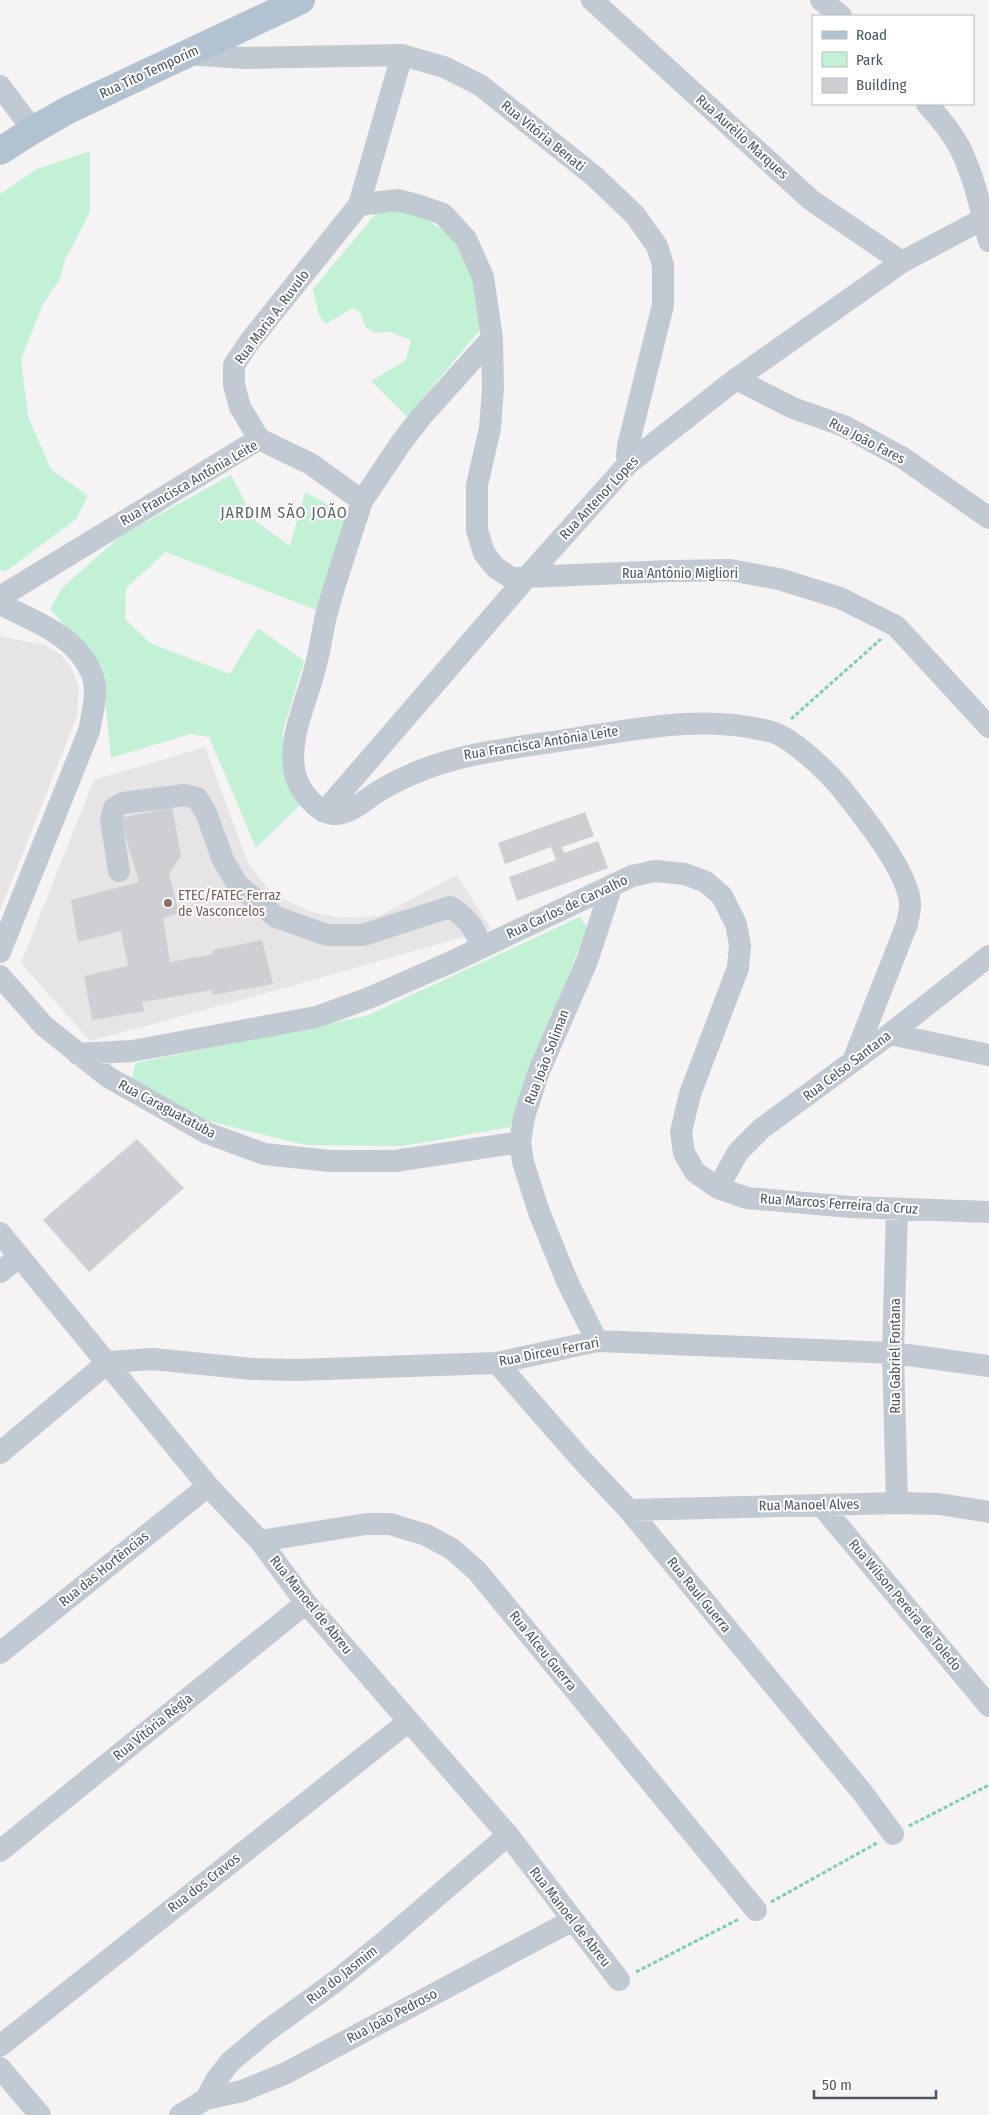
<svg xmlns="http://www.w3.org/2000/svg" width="989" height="2115" font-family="'Fira Sans Condensed',sans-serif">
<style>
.education{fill:#e6e4e5}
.green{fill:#c3f1d5}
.building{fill:#cdcfd5}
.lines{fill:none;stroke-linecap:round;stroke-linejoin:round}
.path{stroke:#7ad0a6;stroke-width:3;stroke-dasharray:4 2.5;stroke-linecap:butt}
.minor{stroke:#c1cad2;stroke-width:22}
.major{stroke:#b3c2d1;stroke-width:28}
.education-dot{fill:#8d6e63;stroke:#fff;stroke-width:2}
.labels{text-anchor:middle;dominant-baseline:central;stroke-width:4;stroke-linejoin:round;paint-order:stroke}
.street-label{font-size:14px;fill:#4a5661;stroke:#fff}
.education-label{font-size:14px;fill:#785e54;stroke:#fff;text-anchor:start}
.quarter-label{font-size:16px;letter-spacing:1px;fill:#5f6368;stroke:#fff}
</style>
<rect width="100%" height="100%" fill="#f5f3f3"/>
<!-- education -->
<path class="education" d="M0,636L44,645L61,655L72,669L79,688L77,716L0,910Z
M205,747L248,863L271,893L311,912L342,918L379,916L457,875L491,929L292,986L90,1041L21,963L94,780Z"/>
<!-- green -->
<path class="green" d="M90,151V212L65,260L59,281L43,304L21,359L28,417L51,469L88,496L76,519L5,572L0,569V194L37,169Z
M389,209L417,214L451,235L475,281L485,324L407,417L371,381L406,360L411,340L390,332L375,333L366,328L360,312L353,308L326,324L319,316L313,289L379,210Z
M231,475L254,520L290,546L305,492L348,516L316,610L166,552L126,588L125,619L150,643L230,674L258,628L304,661L282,734L300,805L256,848L209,737L190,734L111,758L102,666L50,609L62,588L122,535Z
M580,917L587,927L510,1127L403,1146L306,1145L204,1120L131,1081L136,1063L366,1016Z"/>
<!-- building -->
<path class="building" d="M172,807L181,856L169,874L179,913L163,918L170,962L213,954V950L262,940L273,984L213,995L212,990L142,1002L144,1011L92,1020L84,976L128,966L121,931L78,942L71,900L139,882L120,818Z
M585,812L594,836L562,847L564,853L598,841L608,868L517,901L509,877L556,860L551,847L505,864L498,843Z
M137,1139L184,1188L89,1272L43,1220Z"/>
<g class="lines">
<!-- path -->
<path class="path" d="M791,719L881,639
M909,1826L989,1785
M771,1902L877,1843
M636,1972L739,1919"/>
<!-- minor -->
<path class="minor" d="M592,0L811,200L902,262
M821,0L841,16
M185,54L245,58L402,55L444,67L480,85L594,176L635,215L657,246L663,265V305L628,446L627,456L629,463
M0,86L33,130
M927,104C939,117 951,131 960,148C974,176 981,210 989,241
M359,205L397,200L417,205L443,214L466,239L483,277L492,338L493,388L490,428L477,485V530L484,553L495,567L513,579L527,577L671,571L730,570L779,579L840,598L896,626L989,727
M736,379L793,408L844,426L903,458L989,518
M259,439L240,407L234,385V365L250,341L359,205L402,55
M362,501L401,443L421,417L492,338
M0,597L259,439L311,464L362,501C350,539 336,578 326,616C322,633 320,651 315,668C307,702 287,738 295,774C299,790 316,812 333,814C350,815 366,799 379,791C392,783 407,776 422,770C468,752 515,748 565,740C633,730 703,713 772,732C792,738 827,771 841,788C861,813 908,871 910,903C911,909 908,917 907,924L853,1061
M0,604C34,621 77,636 92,674C99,692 92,714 89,731L0,952
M324,812L527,577L629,463L736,379L902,262L983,219
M119,871L111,820L114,808L123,803L184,795L197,798L206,813L223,860L237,884L276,917L327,935H363L450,907C468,918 474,928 482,947
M0,976L44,1026L108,1077L207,1133L264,1154L330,1161H395L520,1142
M890,1034L989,1055
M78,1054L132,1051L316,1017L369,998L451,962L632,876L655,871L685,874L706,882L722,896L736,924L740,945L738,968L690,1094L681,1132L684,1153L695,1172L718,1188L747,1198L851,1207L989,1212
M718,1188L738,1152L761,1129L890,1034L989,956
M897,1209L893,1353L897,1503
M0,1233L208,1486L260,1541L306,1603L508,1835L619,1980
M0,1272L19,1257
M597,1341L567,1281L539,1212L523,1162L520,1142L524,1117L539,1071L587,961L612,885
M497,1363L581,1459L629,1510L862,1792L893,1834
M0,1453L108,1362L153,1359L252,1369L297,1370L497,1363L597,1341L893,1353L989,1366
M821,1505L989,1706
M629,1510L897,1503L939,1504L989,1512
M260,1541L366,1524H390L426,1535L452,1549L477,1571L756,1910
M0,1653L208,1486
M0,1851L306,1603
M0,2046L409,1721
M0,2068L40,2115
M206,2099L242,2091L286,2073L573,1920
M180,2115L206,2099L216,2080L230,2062L267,2031L336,1981L384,1942L508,1835"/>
<!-- major -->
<path class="major" d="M0,151L33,130L68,110L301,0"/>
</g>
<!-- markers -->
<circle class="education-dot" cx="168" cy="903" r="5"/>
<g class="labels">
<!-- street labels -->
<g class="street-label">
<text transform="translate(149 72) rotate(-25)">Rua Tito Temporim</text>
<text transform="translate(543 136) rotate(39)">Rua Vitória Benati</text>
<text transform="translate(742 137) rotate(42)">Rua Aurèlio Marques</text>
<text transform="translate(272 317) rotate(-53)">Rua Maria A. Ruvulo</text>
<text transform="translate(867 441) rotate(27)">Rua João Fares</text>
<text transform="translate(189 483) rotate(-30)">Rua Francisca Antônia Leite</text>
<text transform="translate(599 498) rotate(-47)">Rua Antenor Lopes</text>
<text x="680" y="573">Rua Antônio Migliori</text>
<text transform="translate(541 743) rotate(-9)">Rua Francisca Antônia Leite</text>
<text transform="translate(567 907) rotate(-25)">Rua Carlos de Carvalho</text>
<text transform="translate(547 1057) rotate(-69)">Rua João Soliman</text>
<text transform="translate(847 1066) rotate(-37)">Rua Celso Santana</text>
<text transform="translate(167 1109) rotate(28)">Rua Caraguatatuba</text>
<text transform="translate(839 1204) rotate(4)">Rua Marcos Ferreira da Cruz</text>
<text transform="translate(549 1352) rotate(-11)">Rua Dirceu Ferrari</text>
<text transform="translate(895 1356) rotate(-90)">Rua Gabriel Fontana</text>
<text transform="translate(809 1505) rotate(-1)">Rua Manoel Alves</text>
<text transform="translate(104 1569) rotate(-39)">Rua das Hortências</text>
<text transform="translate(699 1595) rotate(51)">Rua Raul Guerra</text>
<text transform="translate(311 1605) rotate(51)">Rua Manoel de Abreu</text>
<text transform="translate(905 1605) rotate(50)">Rua Wilson Pereira de Toledo</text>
<text transform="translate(543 1651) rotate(51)">Rua Alceu Guerra</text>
<text transform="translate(153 1727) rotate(-39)">Rua Vitória Régia</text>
<text transform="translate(204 1883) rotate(-38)">Rua dos Cravos</text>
<text transform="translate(570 1917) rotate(52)">Rua Manoel de Abreu</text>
<text transform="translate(342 1975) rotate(-38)">Rua do Jasmim</text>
<text transform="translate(392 2016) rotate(-28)">Rua João Pedroso</text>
</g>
<!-- education labels -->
<g class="education-label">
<text x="178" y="895">ETEC/FATEC Ferraz<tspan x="178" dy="16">de Vasconcelos</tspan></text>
</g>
<!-- quarter labels -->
<g class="quarter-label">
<text x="284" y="512">JARDIM SÃO JOÃO</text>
</g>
</g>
<!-- legend -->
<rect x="812" y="15" width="162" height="90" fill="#ffffff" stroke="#b7bbc0"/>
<rect x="822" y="31" width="25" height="8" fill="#b3c2d1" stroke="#b7bbc0"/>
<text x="856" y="40" font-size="15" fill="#4a5661">Road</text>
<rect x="822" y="52" width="25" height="15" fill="#c3f1d5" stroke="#b7bbc0"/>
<text x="856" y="65" font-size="15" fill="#4a5661">Park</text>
<rect x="822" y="78" width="25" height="15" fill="#cdcfd5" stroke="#b7bbc0"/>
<text x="856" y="90" font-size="15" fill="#4a5661">Building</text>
<!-- scale -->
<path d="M814 2090v8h122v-8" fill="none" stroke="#4a5661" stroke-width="2.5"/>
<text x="822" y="2090" font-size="15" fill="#4a5661" stroke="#ffffff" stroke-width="4" paint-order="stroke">50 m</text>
</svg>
